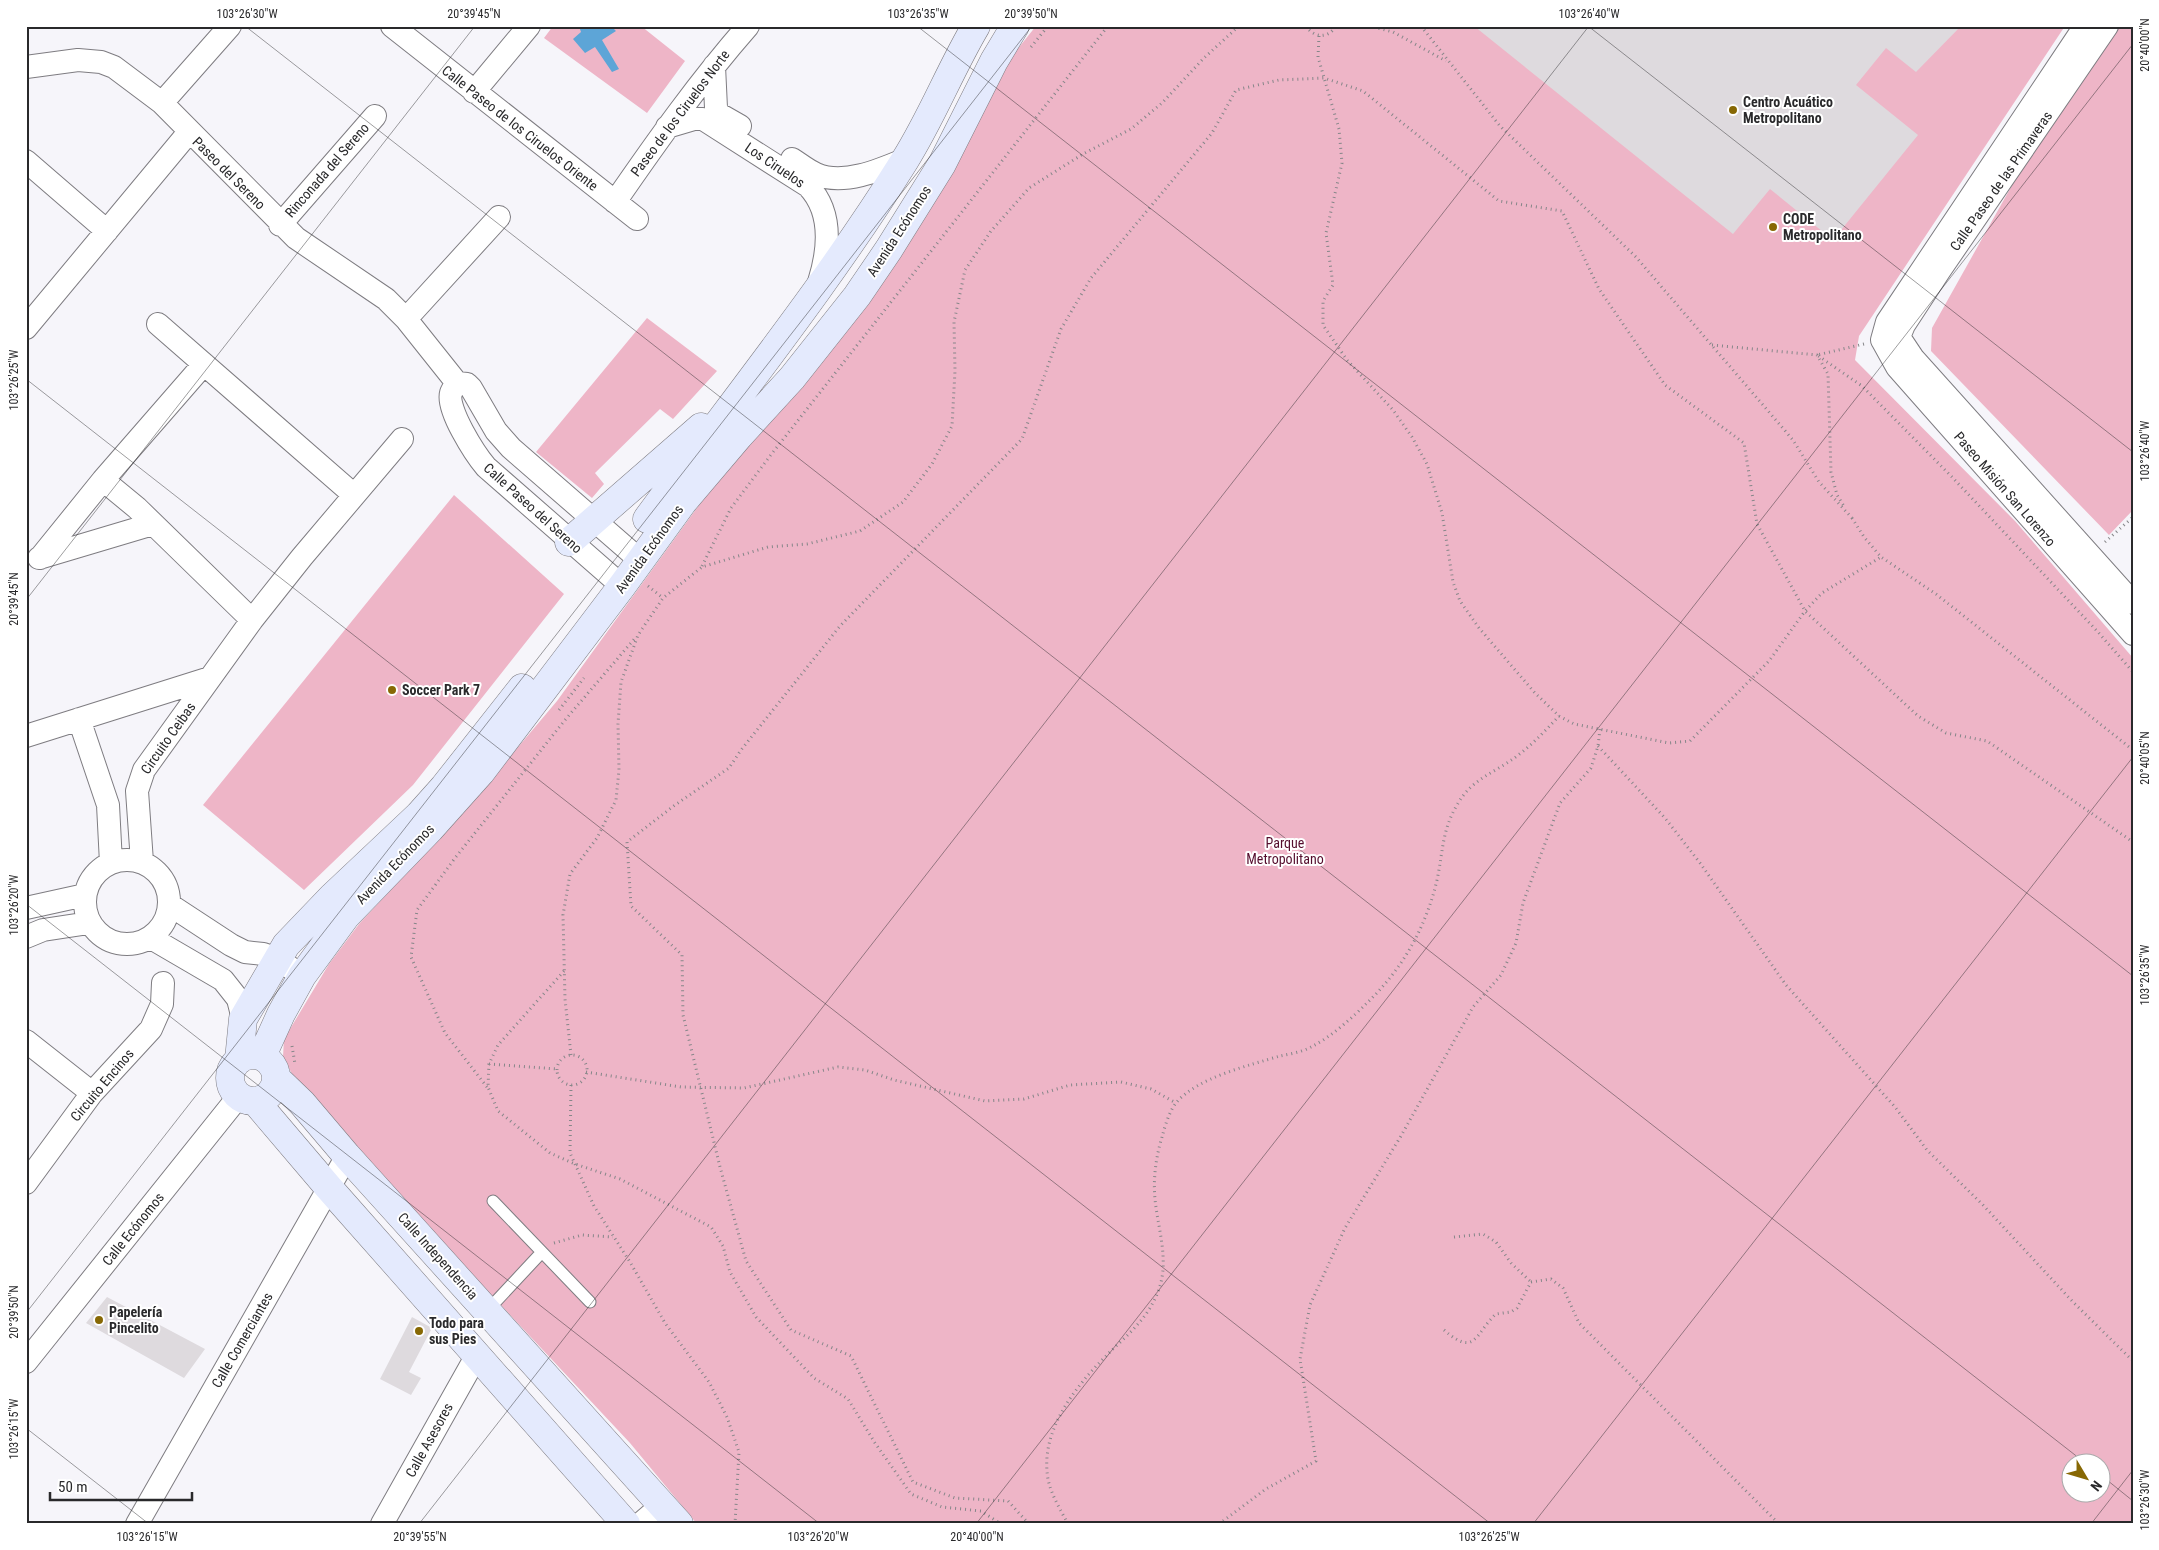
<svg xmlns="http://www.w3.org/2000/svg" width="2159" height="1550" font-family="'Roboto Condensed',sans-serif">
<style>
.green{fill:#eeb5c7;fill-rule:evenodd}
.water{fill:#5da5d7}
.building{fill:#dedade}
.lines{fill:none;stroke-linecap:round;stroke-linejoin:round}
.lane-casing{stroke:#7e7c81;stroke-width:13}
.street-casing{stroke:#7e7c81;stroke-width:24}
.secondary-casing{stroke:#7e7c81;stroke-width:29}
.path{stroke:#868689;stroke-width:3;stroke-dasharray:1 4;stroke-linecap:butt}
.lane{stroke:#fff;stroke-width:11}
.street{stroke:#fff;stroke-width:22}
.secondary{stroke:#e4eafd;stroke-width:28}
.ticks{fill:none;stroke:#29292b;stroke-width:1;stroke-opacity:0.45}
.poi-dot{fill:#876804;stroke:#fff;stroke-width:2}
.labels{text-anchor:middle;dominant-baseline:central;stroke-width:4;stroke-linejoin:round;paint-order:stroke}
.poi-label{font-size:14px;font-weight:bold;fill:#29292b;stroke:#fff;text-anchor:start}
.street-label{font-size:14px;fill:#29292b;stroke:#fff}
.park-label{font-size:14px;fill:#550d2d;stroke:#fff}
.neatline{fill:none;stroke:#29292b;stroke-width:2}
.ticks-label{font-size:12px;text-anchor:middle;fill:#29292b}
</style>
<rect width="100%" height="100%" fill="#f6f5fa"/>
<!-- green -->
<path class="green" d="M553,26H641L685,61L647,113L544,38Z
M1036,26H2065L1859,336L1855,360L2015,521L2133,658V1524H697L630,1443L468,1270L292,1074L283,1057L284,1039L329,964L359,924L464,811L557,701L723,472L1016,51ZM2072,1462H2102V1492H2072Z
M2116,26H2133V510L2109,535L1931,351L1932,328L2020,171Z
M647,318L717,371L673,419L660,409L595,473L604,484L592,498L536,452Z
M454,495L564,594L413,785L304,890L203,805Z"/>
<!-- water -->
<path class="water" d="M579,26H589L590,29L594,26H611L616,31L602,40L619,69L612,72L595,47L585,53L573,39L581,32Z"/>
<!-- building -->
<path class="building" d="M1474,26H1961L1916,72L1886,48L1856,85L1918,135L1833,240L1770,189L1733,234Z
M107,1297L205,1349L184,1378L86,1323Z
M412,1317L432,1328L409,1372L421,1378L411,1395L380,1379Z"/>
<g class="lines">
<defs>
<path id="lane" d="M493,1201L590,1302
M487,1311L542,1252"/>
<path id="street" d="M392,26L637,219
M714,66L716,108L719,114L740,126
M26,67L78,60L101,62L114,67L162,103L296,238L386,299L406,319L457,383
M474,92L529,26
M162,103L230,26
M667,127L694,119H703L808,186C833,212 829,250 819,282
M792,159C800,164 807,170 816,174C843,186 880,170 906,159
M26,161L107,231
M615,202C657,141 699,82 748,26
M280,225L375,116
M406,319L499,217
M158,324L354,495
M26,328L189,132
M1899,337L1904,325L1940,270L2107,26
M1899,337L1913,358L2133,603
M1882,340L1897,367L2133,634
M1882,340L1887,322L2085,26
M457,383C455,386 452,390 451,393C446,409 475,454 486,467L622,586
M457,383L467,384L471,388L496,431L511,448L641,561
M103,480L137,508L252,620
M39,558L153,524
M40,558L103,480L204,364
M79,719L108,805L111,863
M26,736L210,678
M85 902a42 42 0 1 1 84 0a42 42 0 1 1-84 0Z
M142,862L137,791L144,770L252,620L302,557L402,439
M170,905L231,945L245,952L263,954L278,959L302,976
M26,908L85,895
M26,937L43,930L89,923
M151,938L223,980L238,999L243,1019
M26,1041L92,1093
M26,1183L92,1093L151,1029L162,1004L163,983
M26,1362L239,1096
M137,1524L347,1156
M382,1524L477,1355
M640,1524L662,1505"/>
<path id="secondary" d="M647,519C734,400 827,285 905,160C932,117 950,70 976,26
M569,542L701,427
M230 1078a23 23 0 1 1 46 0a23 23 0 1 1-46 0Z
M262,1056L281,1014L302,976L346,916L430,829L481,772L622,586L683,502L739,436L792,378L857,296L889,249L942,164L994,61L1015,26
M239,1060L243,1019L286,945L332,897L419,815L444,787L522,688
M276,1078L302,1103L347,1156L679,1524
M255,1101L329,1188L626,1524"/>
</defs>
<!-- lane casing -->
<use href="#lane" class="lane-casing"/>
<!-- street casing -->
<use href="#street" class="street-casing"/>
<!-- secondary casing -->
<use href="#secondary" class="secondary-casing"/>
<!-- path -->
<path class="path" d="M1306,26C1314,38 1328,39 1336,26
M1369,26L1393,32L1446,61
M1421,26L1500,126L1636,257L1793,440L1819,482L1852,518
M1319,36L1318,57L1339,129L1342,163L1326,233L1333,285L1323,301V325L1347,360L1393,410L1412,437L1427,464L1442,513L1453,582L1460,601L1479,628L1535,693L1559,716L1574,724L1669,743L1690,741L1769,661L1805,611L1822,593L1881,557
M1031,47L1048,26
M1864,344L1817,355L1862,386L1952,477L2098,632L2133,672
M1712,345L1817,355L1828,374L1831,472L1837,495L1845,508
M1852,518L1864,537L1881,557L1936,594L2133,750
M2105,542L2133,517
M702,566L731,508L770,456L1108,26
M648,586L663,598
M559,710L584,678
M1598,746L1665,818L1700,863L1786,985L1895,1107L1927,1150L1983,1205L2073,1302L2133,1361
M564,971L498,1045L489,1064L488,1087L498,1111L550,1153L575,1164L620,1179L711,1227L723,1246L730,1272L756,1317L814,1378L848,1399L875,1443L911,1494L942,1507L981,1511L1001,1524
M292,1046L295,1064
M571,1055L565,999L563,915L570,874L597,838L616,800L619,770L618,724L621,682L638,635L663,598L702,567L768,547L807,544L860,531L903,502L932,464L952,426L955,371L954,322L965,270L991,231L1029,188L1083,154L1131,129L1162,103L1204,58L1239,26
M557 1070a15 15 0 1 1 30 0a15 15 0 1 1-30 0Z
M489,1064L557,1069
M586,1072L681,1087L744,1088L838,1067L865,1070L894,1080L985,1101L1024,1099L1070,1085L1121,1082L1151,1089L1176,1103
M571,1085L570,1153L594,1206L630,1262L665,1323L709,1382L727,1417L739,1452L735,1524
M487,1087L445,1033L411,957L417,910L455,858L565,720L636,637
M1454,1237L1483,1234L1496,1242L1511,1263L1531,1282
M554,1243L582,1235L613,1237
M1531,1282L1551,1279L1563,1288L1579,1323L1779,1524
M1444,1330C1476,1358 1475,1333 1496,1314L1511,1312L1517,1308L1531,1282
M1029,1524L1008,1501L955,1498L913,1482L851,1356L791,1330L746,1261L720,1167L683,1015L682,955L631,906L627,842L675,805L729,768L741,750L840,626L1022,439L1061,329L1091,278L1212,133L1236,90L1279,80L1324,78L1363,91L1499,201L1562,211L1599,289L1665,385L1744,443L1757,524L1805,611L1918,716L1946,733L1987,741L2133,842
M1068,1524C1059,1507 1048,1490 1047,1471C1043,1424 1081,1380 1113,1349C1131,1332 1148,1317 1158,1292C1170,1261 1158,1230 1155,1199C1153,1178 1156,1157 1162,1137C1165,1126 1169,1112 1176,1103C1196,1078 1250,1065 1280,1056C1290,1054 1302,1052 1311,1047C1331,1037 1352,1018 1368,1002C1403,968 1426,927 1437,880C1443,852 1442,830 1457,805C1472,778 1495,773 1517,756C1533,744 1546,730 1559,716
M1219,1524L1266,1489L1316,1461L1300,1359L1310,1305L1345,1228L1401,1136L1473,1007L1501,975L1516,943L1523,903L1560,803L1591,768L1598,746L1600,729"/>
<!-- lane -->
<use href="#lane" class="lane"/>
<!-- street -->
<use href="#street" class="street"/>
<!-- secondary -->
<use href="#secondary" class="secondary"/>
</g>
<!-- ticks -->
<path class="ticks" d="M245,26L2084,1462M917,26L2133,976M1588,26L2133,452M26,379L1491,1524M26,600L475,26M26,904L820,1524M26,1313L1032,26M26,1428L149,1524M2102,1476L2133,1501M419,1524L1589,26M976,1524L2133,44M1533,1524L2133,757M2091,1524L2133,1470"/>
<!-- markers -->
<g class="poi-dot">
<circle cx="1733" cy="110" r="5"/>
<circle cx="1773" cy="227" r="5"/>
<circle cx="392" cy="690" r="5"/>
<circle cx="99" cy="1320" r="5"/>
<circle cx="419" cy="1331" r="5"/>
</g>
<g class="labels">
<!-- poi labels -->
<g class="poi-label">
<text x="1743" y="102">Centro Acuático<tspan x="1743" dy="16">Metropolitano</tspan></text>
<text x="1783" y="219">CODE<tspan x="1783" dy="16">Metropolitano</tspan></text>
<text x="402" y="690">Soccer Park 7</text>
<text x="109" y="1312">Papelería<tspan x="109" dy="16">Pincelito</tspan></text>
<text x="429" y="1323">Todo para<tspan x="429" dy="16">sus Pies</tspan></text>
</g>
<!-- street labels -->
<g class="street-label">
<text transform="translate(680 113) rotate(-53)">Paseo de los Ciruelos Norte</text>
<text transform="translate(520 128) rotate(38)">Calle Paseo de los Ciruelos Oriente</text>
<text transform="translate(775 165) rotate(34)">Los Ciruelos</text>
<text transform="translate(327 170) rotate(-49)">Rinconada del Sereno</text>
<text transform="translate(229 173) rotate(45)">Paseo del Sereno</text>
<text transform="translate(2001 181) rotate(-55)">Calle Paseo de las Primaveras</text>
<text transform="translate(899 231) rotate(-57)">Avenida Ecónomos</text>
<text transform="translate(2005 489) rotate(49)">Paseo Misión San Lorenzo</text>
<text transform="translate(533 508) rotate(42)">Calle Paseo del Sereno</text>
<text transform="translate(649 549) rotate(-54)">Avenida Ecónomos</text>
<text transform="translate(168 738) rotate(-55)">Circuito Ceibas</text>
<text transform="translate(395 864) rotate(-46)">Avenida Ecónomos</text>
<text transform="translate(102 1085) rotate(-50)">Circuito Encinos</text>
<text transform="translate(133 1229) rotate(-51)">Calle Ecónomos</text>
<text transform="translate(438 1256) rotate(48)">Calle Independencia</text>
<text transform="translate(242 1340) rotate(-60)">Calle Comerciantes</text>
<text transform="translate(429 1440) rotate(-61)">Calle Asesores</text>
</g>
<!-- park labels -->
<g class="park-label">
<text x="1285" y="843">Parque<tspan x="1285" dy="16">Metropolitano</tspan></text>
</g>
</g>
<!-- border -->
<rect width="2159" height="1550" fill="none" stroke="#ffffff" stroke-width="55"/>
<!-- north arrow -->
<g transform="translate(2086 1478) rotate(128)"><circle r="24" fill="#ffffff" stroke="#a9a9aa"/>
<path d="M0-4L9 19L0 12L-9 19Z" fill="#876804"/>
<text y="-8" font-size="14" font-weight="bold" text-anchor="middle" fill="#29292b">N</text>
</g>
<!-- scale -->
<path d="M50 1492v8h142v-8" fill="none" stroke="#29292b" stroke-width="2.5"/>
<text x="58" y="1492" font-size="15" fill="#29292b" stroke="#ffffff" stroke-width="4" paint-order="stroke">50 m</text>
<rect x="28" y="28" width="2104" height="1494" class="neatline"/>
<g class="ticks-label">
<text x="247" y="18">103°26'30"W</text>
<text x="474" y="18">20°39'45"N</text>
<text x="918" y="18">103°26'35"W</text>
<text x="1031" y="18">20°39'50"N</text>
<text x="1589" y="18">103°26'40"W</text>
<text transform="translate(2145 45) rotate(-90)" y="4">20°40'00"N</text>
<text transform="translate(14 380) rotate(-90)" y="4">103°26'25"W</text>
<text transform="translate(2145 451) rotate(-90)" y="4">103°26'40"W</text>
<text transform="translate(14 599) rotate(-90)" y="4">20°39'45"N</text>
<text transform="translate(2145 758) rotate(-90)" y="4">20°40'05"N</text>
<text transform="translate(14 905) rotate(-90)" y="4">103°26'20"W</text>
<text transform="translate(2145 975) rotate(-90)" y="4">103°26'35"W</text>
<text transform="translate(14 1312) rotate(-90)" y="4">20°39'50"N</text>
<text transform="translate(14 1429) rotate(-90)" y="4">103°26'15"W</text>
<text transform="translate(2145 1500) rotate(-90)" y="4">103°26'30"W</text>
<text x="147" y="1541">103°26'15"W</text>
<text x="420" y="1541">20°39'55"N</text>
<text x="818" y="1541">103°26'20"W</text>
<text x="977" y="1541">20°40'00"N</text>
<text x="1489" y="1541">103°26'25"W</text>
</g>
</svg>
